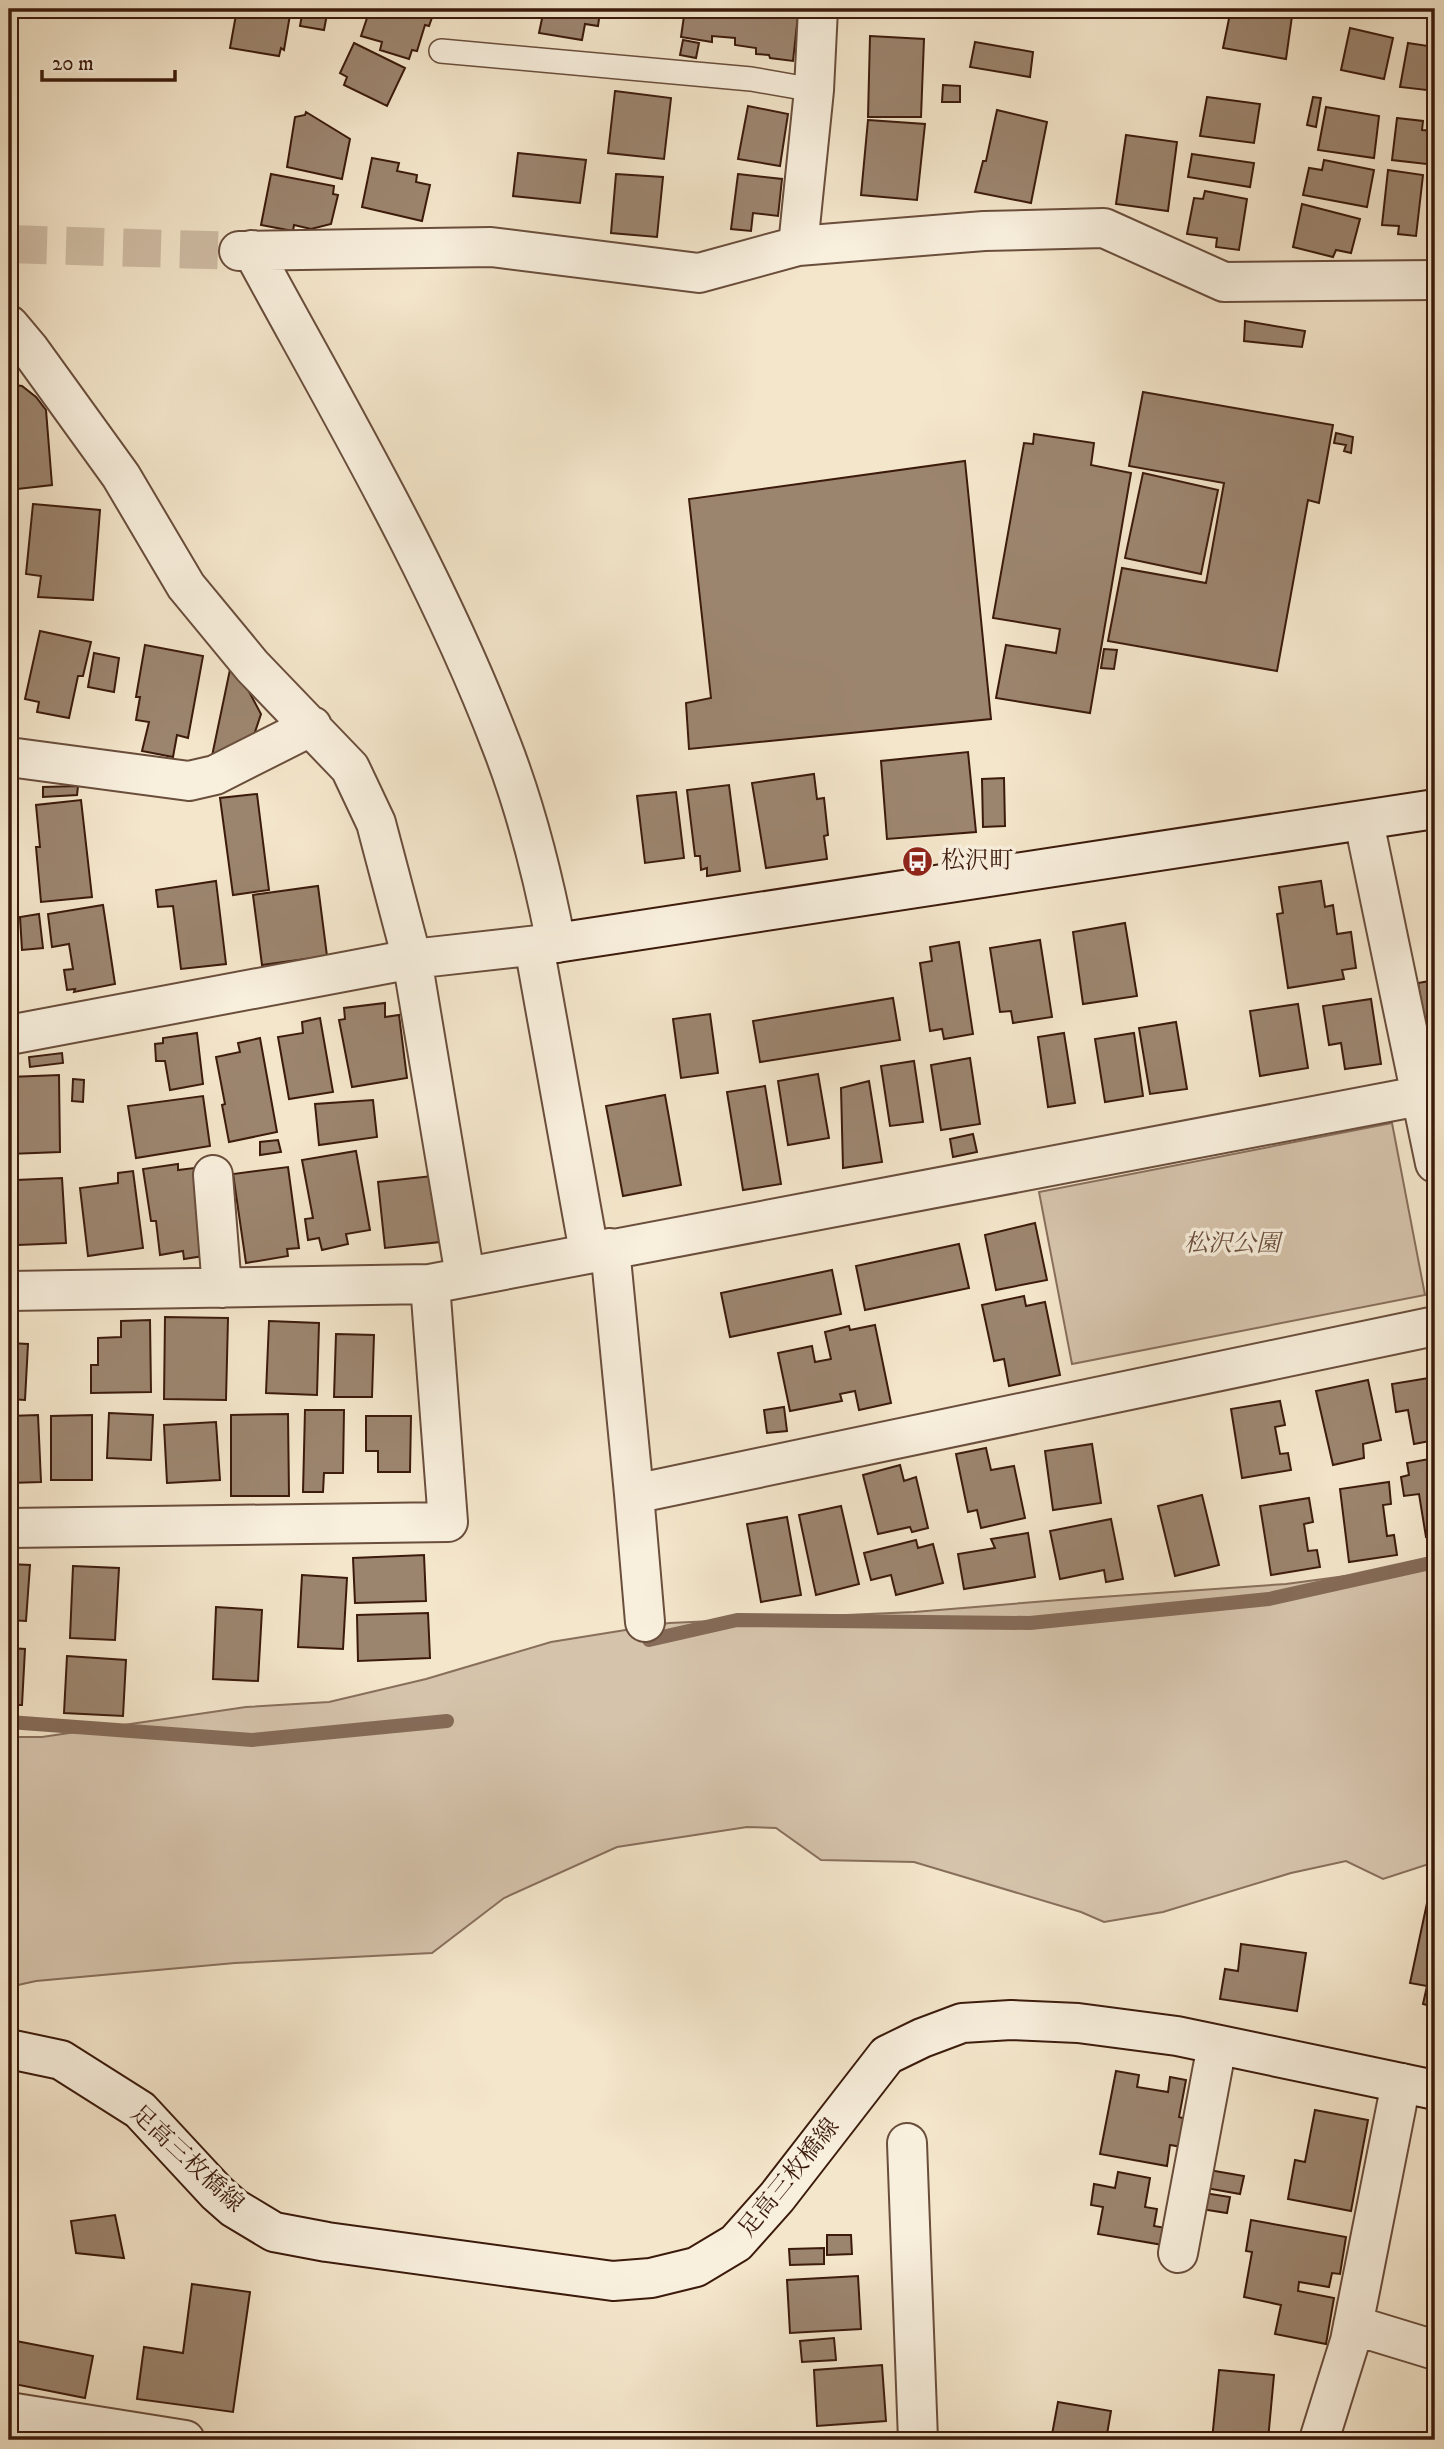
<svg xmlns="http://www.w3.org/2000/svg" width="1444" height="2449" font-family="'IM FELL DW Pica','Noto Serif JP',serif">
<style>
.green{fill:#d5c3ab;stroke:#886f5c;stroke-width:2}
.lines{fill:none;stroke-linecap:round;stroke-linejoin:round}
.stream{stroke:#856b58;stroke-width:14}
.building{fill:#9c856f;stroke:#3c1b0c;stroke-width:2}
.street-tunnel{stroke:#cfbda5;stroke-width:38;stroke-dasharray:38 19;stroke-linecap:butt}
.lane-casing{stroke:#6a4e3c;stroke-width:26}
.street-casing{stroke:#6a4e3c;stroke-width:42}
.secondary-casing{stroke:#3c1b0c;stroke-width:42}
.lane{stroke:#f8efdd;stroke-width:23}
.street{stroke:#f8efdd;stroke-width:38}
.secondary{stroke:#f8efdd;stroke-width:38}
.labels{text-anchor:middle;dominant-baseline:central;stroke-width:7;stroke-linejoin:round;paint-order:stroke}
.poi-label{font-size:24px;fill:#3c1b0c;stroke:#f8efdd;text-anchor:start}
.park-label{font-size:24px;font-style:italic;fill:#6a4d3c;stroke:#f8efdd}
.street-label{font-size:24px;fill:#3c1b0c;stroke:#f8efdd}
</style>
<rect width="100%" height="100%" fill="#f4e6cb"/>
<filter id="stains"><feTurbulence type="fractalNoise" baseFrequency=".00286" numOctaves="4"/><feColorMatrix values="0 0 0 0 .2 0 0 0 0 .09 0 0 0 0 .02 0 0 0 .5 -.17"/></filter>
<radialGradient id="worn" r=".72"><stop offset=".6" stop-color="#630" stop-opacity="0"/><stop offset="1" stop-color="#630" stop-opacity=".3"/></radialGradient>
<!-- green -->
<path class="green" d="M1392,1123L1425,1295L1072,1364L1039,1192Z
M1435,1561V1862L1383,1879L1346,1861L1291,1873L1163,1912L1104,1922L1081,1912L914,1862L821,1860L776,1828L747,1827L617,1847L504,1898L432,1953L235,1963L36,1981L9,1987V1737H42L246,1707L329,1702L426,1679L551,1642L669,1623L914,1612L1072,1599L1286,1584L1428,1565Z"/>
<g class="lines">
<!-- stream -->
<path class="stream" d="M649,1640L737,1620L1030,1623L1269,1599L1435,1562
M9,1722L252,1740L447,1721"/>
</g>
<!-- building -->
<path class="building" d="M237,9H291L284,50L281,48L279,56L230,48Z
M303,9H328L324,30L300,26Z
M370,9H435L429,26L425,25L417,51L412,50L409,59L380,50L382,42L361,36Z
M544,9H605V12H600L598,26L585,24L582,40L539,33Z
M685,9H751L798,15L793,61L770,58L769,55L756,54V48L735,45V38L712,36V42L681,37Z
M1231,9H1293L1286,59L1223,48Z
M1350,28L1393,38L1384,79L1341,70Z
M870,36L924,39L921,117H868Z
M683,40L699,43L696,58L680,55Z
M975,42L1033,52L1030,77L970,67Z
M354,43L405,68L387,106L344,85L347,77L340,73Z
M1408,43L1435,47V91L1400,87Z
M943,85L960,86V102H942Z
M615,91L671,98L664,159L608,153Z
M1207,97L1260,104L1254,143L1200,136Z
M1313,97L1321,98L1316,127L1307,125Z
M748,106L788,114L780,166L738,159Z
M1326,107L1379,116L1374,158L1318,150Z
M997,110L1047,122L1031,203L975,192L983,161H986Z
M306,112L350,139L342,179L287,167L295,117L305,115Z
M1397,118L1423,121L1422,130L1435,131V165L1392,160Z
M868,120L925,124L917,200L861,195Z
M1126,135L1177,142L1168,211L1116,204Z
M518,153L586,160L580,203L513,196Z
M1192,154L1254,163L1250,187L1188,177Z
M372,158L399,163L397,171L417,175L416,182L430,185L422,221L362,207Z
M1324,160L1374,170L1367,207L1303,195L1309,168L1322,170Z
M1388,170L1423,175L1416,236L1398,234L1399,226L1382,225Z
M271,174L334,186L333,194L338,195L331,224L311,229L294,225L293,231L261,225Z
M616,174L663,177L657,237L611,233Z
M738,174L782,179L778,216L753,213L751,231L731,229Z
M1435,187V236L1429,235Z
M1205,191L1247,199L1239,250L1216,247L1217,238L1187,234L1194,198L1203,199Z
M1302,204L1360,219L1351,253L1336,250L1333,257L1293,247Z
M1245,321L1305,331L1302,347L1244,341Z
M9,360L15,385L22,386L36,397L46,410L52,485L9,490Z
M1143,392L1333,425L1319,503L1308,500L1277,671L1108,641L1122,568L1206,583L1224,483L1129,466Z
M1336,433L1353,437L1351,453L1344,451L1346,445L1334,443Z
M1034,434L1094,443L1091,465L1131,473L1090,713L996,698L1006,645L1056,653L1060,629L993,618L1024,443L1033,444Z
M965,461L991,719L689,749L686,703L711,698L689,499Z
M1143,473L1218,490L1201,574L1125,558Z
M33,504L100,510L93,600L38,597L41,576L26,574Z
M40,631L91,642L83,676H78L69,718L37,712L39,702L25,699Z
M145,645L203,656L188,738L177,735L173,757L142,751L149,722L136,720L140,697H136Z
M1104,649L1117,650L1114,669L1101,668Z
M94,653L119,658L114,692L88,687Z
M232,660L261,714L249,750L212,756Z
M968,752L976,832L887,839L881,761Z
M814,774L817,799L824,798L828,835L824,836L827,859L766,868L752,783Z
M1004,778L1005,826L983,827L982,779Z
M729,785L740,871L707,876V868L701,870L700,856H695L687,790Z
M78,786L77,795L43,797V787Z
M676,792L684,858L645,863L637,796Z
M257,794L269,890L233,895L220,798Z
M81,800L92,897L41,902L36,847H40L36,805Z
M216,881L226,964L181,969L173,906L158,907L156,890Z
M1321,881L1325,907L1333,905L1337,934L1351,932L1356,968L1342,970L1344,979L1288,988L1277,914L1283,913L1279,887Z
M318,886L327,956L262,965L253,895Z
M103,905L115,984L74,992L75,989L67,990L64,970L73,969L69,944L52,947L48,914Z
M39,914L43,948L22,950L20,917Z
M1125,923L1137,996L1083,1004L1073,932Z
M9,930L17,1002H9Z
M1040,940L1052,1017L1013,1023L1011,1011L1000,1012L990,948Z
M959,942L973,1034L944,1039L942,1029L930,1031L920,963L932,961L930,947Z
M1435,980V1056L1430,1057L1418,983Z
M893,998L900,1040L760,1062L753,1021Z
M1371,999L1381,1064L1345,1069L1341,1043L1329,1045L1323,1006Z
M385,1003V1017L399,1015L407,1078L352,1087L339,1020L345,1019L344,1008Z
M1298,1004L1308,1068L1260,1076L1250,1011Z
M710,1014L718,1073L681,1078L673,1019Z
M320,1018L333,1092L289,1099L278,1037L303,1033L302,1022Z
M1176,1022L1187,1089L1150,1094L1139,1028Z
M197,1033L203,1084L170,1090L165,1061H156L155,1044L163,1043V1038Z
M1064,1033L1075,1103L1048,1107L1038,1037Z
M1134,1033L1143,1096L1105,1102L1095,1039Z
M260,1038L277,1132L229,1142L222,1105L225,1104L216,1057L240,1052L238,1043Z
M62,1053L63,1063L30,1067L29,1057Z
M970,1058L980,1124L941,1130L931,1065Z
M914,1061L923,1122L890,1126L881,1066Z
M818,1074L829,1138L788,1145L778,1081Z
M59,1075L60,1152L9,1154V1077Z
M73,1079L84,1080L83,1102L72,1101Z
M869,1081L882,1162L843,1168L841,1088Z
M765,1086L781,1184L743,1190L727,1092Z
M665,1095L681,1185L623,1196L606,1106Z
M203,1096L210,1146L136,1158L128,1106Z
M373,1100L377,1137L319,1145L315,1104Z
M973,1134L977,1152L953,1157L950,1139Z
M278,1140L281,1152L260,1155V1142Z
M356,1151L370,1230L346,1234L348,1244L322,1250L319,1238L308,1240L305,1219L313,1218L302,1160Z
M178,1164V1170L194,1168L206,1248L203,1256L184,1259L183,1251L160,1255L156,1221H151L143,1169Z
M288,1167L299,1248L287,1249L288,1256L246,1263L233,1174Z
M133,1171L143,1248L88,1256L80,1188L118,1183V1173Z
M432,1176L440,1242L385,1248L378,1182Z
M62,1178L66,1243L18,1245L16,1180Z
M1035,1223L1047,1280L996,1290L985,1235Z
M959,1244L969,1288L865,1310L856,1266Z
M832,1270L841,1314L730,1337L721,1293Z
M1024,1296L1026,1306L1045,1302L1060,1375L1009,1386L1004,1359L994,1361L982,1305Z
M165,1317L228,1318L226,1400L164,1399Z
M150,1320L151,1392L91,1393V1365H98V1338L121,1337V1321Z
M269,1321L319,1323L317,1395L266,1393Z
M875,1325L891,1403L859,1410L855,1391L840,1394L842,1401L790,1411L778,1353L812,1346L815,1362L831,1359L825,1332L849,1326L850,1330Z
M336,1334L374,1335L372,1397H334Z
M9,1343L28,1344L25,1400L9,1399Z
M1435,1377V1440L1414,1444L1408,1410L1396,1412L1392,1384Z
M1368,1380L1381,1440L1363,1444L1364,1458L1333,1465L1316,1391Z
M1280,1401L1285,1425L1275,1427L1280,1454L1288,1453L1291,1470L1242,1478L1231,1409Z
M784,1407L787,1431L767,1433L764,1410Z
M305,1410H344L343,1473H324L323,1492H303Z
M109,1413L153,1415L151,1460L107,1458Z
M288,1414L289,1496H231V1415Z
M38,1415L41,1482L9,1483V1416Z
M92,1415V1480H51V1416Z
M366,1416H411L410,1472H378V1451H366Z
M216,1422L220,1480L167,1483L164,1425Z
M1092,1444L1101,1503L1053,1510L1045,1451Z
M986,1448L991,1470L1014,1466L1025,1518L981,1528L977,1510L968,1512L956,1454Z
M1435,1458V1535L1426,1537L1419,1494L1404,1496L1401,1477L1409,1475L1407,1463Z
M900,1465L904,1481L916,1477L928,1528L912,1532L910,1527L878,1534L863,1475Z
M1389,1482L1391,1504L1383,1505L1387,1536L1394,1535L1397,1555L1349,1562L1340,1489Z
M1202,1495L1219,1565L1175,1576L1158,1506Z
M1309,1498L1313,1522L1304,1524L1308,1551L1317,1550L1320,1567L1271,1575L1260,1506Z
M841,1506L859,1584L816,1595L799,1515Z
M787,1517L801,1595L761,1602L747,1524Z
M1111,1519L1123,1579L1106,1582L1104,1570L1060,1579L1050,1531Z
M1028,1533L1035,1577L964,1589L958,1554L995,1548L991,1539Z
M916,1540L918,1548L933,1544L943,1583L896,1595L891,1575L871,1580L864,1553Z
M424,1555L426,1601L355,1603L353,1558Z
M9,1564L30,1565L26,1621L9,1620Z
M73,1566L119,1568L115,1640L70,1638Z
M302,1575L347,1578L343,1649L298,1647Z
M216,1607L262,1610L258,1681L213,1679Z
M428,1613L430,1658L358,1661L357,1615Z
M9,1648L25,1649L22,1705H9Z
M67,1656L126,1660L123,1716L64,1713Z
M1430,1889L1435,1890V2007L1423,2004L1427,1986L1410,1983Z
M1241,1944L1306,1953L1297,2011L1220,1999L1225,1969L1238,1971Z
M1116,2071L1139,2075L1137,2087L1168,2092L1170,2077L1186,2080L1179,2117L1186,2119L1182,2147L1170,2145L1167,2166L1100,2154Z
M1315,2110L1368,2120L1351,2211L1288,2199L1295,2160L1305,2162Z
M1209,2170L1244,2176L1240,2194L1206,2188Z
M1118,2172L1150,2178L1145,2207L1157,2209L1154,2226L1166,2228L1163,2245L1098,2234L1103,2207L1091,2205L1094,2184L1115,2188Z
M1204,2193L1230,2197L1227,2213L1201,2209Z
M115,2215L124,2258L76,2253L71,2221Z
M1251,2220L1346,2237L1340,2274L1332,2273L1329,2287L1299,2282L1298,2291L1334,2298L1326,2344L1275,2334L1281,2305L1244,2297L1252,2252L1246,2251Z
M827,2235H851L852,2254L827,2255Z
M824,2248V2264L790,2265L789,2249Z
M858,2276L861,2329L790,2333L787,2280Z
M192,2284L250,2292L233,2412L137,2399L144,2347L183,2353Z
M834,2338L836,2360L802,2362L800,2341Z
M11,2340L93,2356L85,2398L9,2383V2354Z
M882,2365L886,2421L817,2426L814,2370Z
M1219,2370L1274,2375L1268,2440H1212Z
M1058,2402L1111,2411L1106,2440H1051Z"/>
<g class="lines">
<!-- street-tunnel -->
<path class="street-tunnel" d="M9,244L239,251"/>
<defs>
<path id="lane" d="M441,51L751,79L814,90"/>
<path id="street" d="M798,246L814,90L818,9
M239,251L491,247L699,273L798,246L984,231L1104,228L1224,282L1435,280
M9,325L30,350L121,476L186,586L252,666L350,768L376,823L412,959L465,1276
M9,757L189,781L215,775L312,726
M1364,822L1435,1163
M534,946L589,1252
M9,1035L412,959L556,943C543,876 526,808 501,744C435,572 340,412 252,250
M213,1175L222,1288
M610,1248L634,1494L645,1622
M9,1291L430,1284L1435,1093
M634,1494L1435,1326
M9,1528L448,1522L430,1284
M907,2143L918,2440
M1178,2253L1217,2045
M1353,2325L1435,2350
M9,2412L185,2440
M1319,2440L1350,2341L1401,2083"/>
<path id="secondary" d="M556,943L1435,809
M9,2049L61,2060L140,2110L217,2193L234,2208L274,2232L327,2242L613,2281L651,2278L696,2267L736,2243L777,2197L887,2055L922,2038L962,2023L1011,2020L1078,2023L1177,2036L1435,2090"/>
</defs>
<!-- lane casing -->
<use href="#lane" class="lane-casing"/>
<!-- street casing -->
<use href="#street" class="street-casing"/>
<!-- secondary casing -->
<use href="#secondary" class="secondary-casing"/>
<!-- lane -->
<use href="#lane" class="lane"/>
<!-- street -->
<use href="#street" class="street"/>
<!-- secondary -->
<use href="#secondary" class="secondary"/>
</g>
<!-- icons -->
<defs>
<symbol id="bus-disc" viewBox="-11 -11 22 22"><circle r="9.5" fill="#8f2418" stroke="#f8efdd"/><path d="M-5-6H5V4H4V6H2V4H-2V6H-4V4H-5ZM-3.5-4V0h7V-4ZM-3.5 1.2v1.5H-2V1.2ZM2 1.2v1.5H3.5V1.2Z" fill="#fff"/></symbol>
</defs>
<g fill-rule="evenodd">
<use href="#bus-disc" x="900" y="844" width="35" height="35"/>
</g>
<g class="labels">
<!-- poi labels -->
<g class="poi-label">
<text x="941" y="861">松沢町</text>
</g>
<!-- park labels -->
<g class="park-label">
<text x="1232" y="1244">松沢公園</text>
</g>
<!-- street labels -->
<g class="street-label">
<text transform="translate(187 2159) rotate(43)">足高三枚橋線</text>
<text transform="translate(789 2178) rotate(-51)">足高三枚橋線</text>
</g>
</g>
<!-- margin -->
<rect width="1444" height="2449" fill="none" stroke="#f4e6cb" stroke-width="35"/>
<rect x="10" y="10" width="1423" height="2428" fill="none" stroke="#3c1b0c" stroke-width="3.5"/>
<rect x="18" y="18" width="1409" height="2414" fill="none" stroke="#3c1b0c" stroke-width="2"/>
<!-- scale -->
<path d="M42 70v10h133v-10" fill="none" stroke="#3c1b0c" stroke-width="3.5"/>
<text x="52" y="70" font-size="21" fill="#3c1b0c" stroke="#f8efdd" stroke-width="5" paint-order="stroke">20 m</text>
<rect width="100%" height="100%" filter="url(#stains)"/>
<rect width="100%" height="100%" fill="url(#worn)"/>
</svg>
